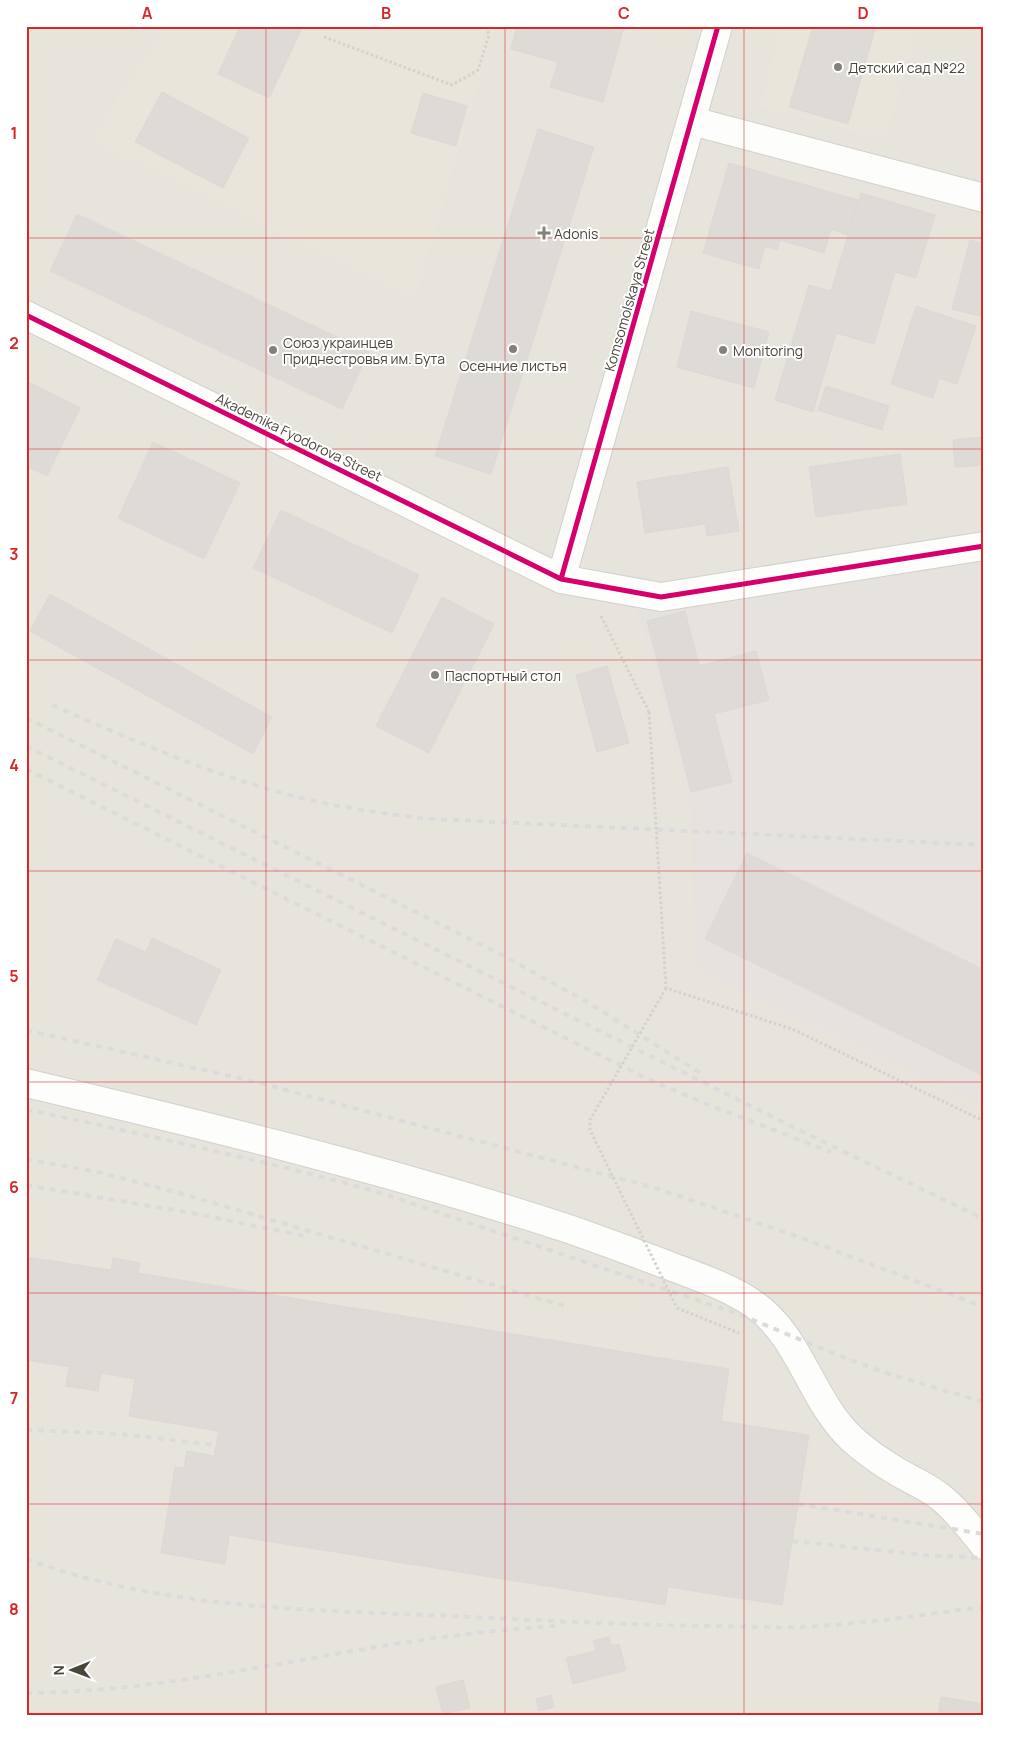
<svg xmlns="http://www.w3.org/2000/svg" width="1010" height="1742" font-family="Manrope,sans-serif">
<style>
.residential{fill:#e7e4dc}
.industrial{fill:#e6e2de}
.education{fill:#eae5da}
.building{fill:#dedbd6;stroke:#dcd9d4}
.lines{fill:none;stroke-linecap:round;stroke-linejoin:round}
.minor-casing{stroke:#d2d0cb;stroke-width:30}
.path{stroke:#d3d2cc;stroke-width:3;stroke-dasharray:2.5 2.5;stroke-linecap:butt}
.minor{stroke:#fdfdfc;stroke-width:28}
.rail{stroke:#dbdbda;stroke-width:4;stroke-dasharray:6 6;stroke-linecap:butt}
.path-bridge{stroke:#d3d2cc;stroke-width:3;stroke-dasharray:2.5 2.5;stroke-linecap:butt}
.cycleway-casing{stroke:#fff;stroke-width:8}
.cycleway{stroke:#d6006c;stroke-width:5}
.grid{fill:none;stroke:#d62828;stroke-width:1;stroke-opacity:0.55}
.poi-dot{fill:#868178;stroke:#fff;stroke-width:2}
.labels{text-anchor:middle;dominant-baseline:central;stroke-width:4;stroke-linejoin:round;paint-order:stroke}
.poi-label{font-size:14px;fill:#4b4439;stroke:#fff;text-anchor:start}
.street-label{font-size:14px;fill:#4b4439;stroke:#fff}
.neatline{fill:none;stroke:#d62828;stroke-width:2}
.grid-label{font-size:16px;text-anchor:middle;font-weight:bold;fill:#d62828}
</style>
<rect width="100%" height="100%" fill="#f4f2ee"/>
<!-- residential -->
<path class="residential" d="M26,26H984V1716H26Z"/>
<!-- industrial -->
<path class="industrial" d="M984,553V1106L695,967L691,805L635,599Z"/>
<!-- education -->
<path class="education" d="M163,26H495L415,300L90,141Z
M781,26H917L886,141L759,107Z"/>
<!-- building -->
<path class="building" d="M240,26H303L269,98L218,74Z
M517,26H624L603,102L550,87L558,62L511,49Z
M813,26H876L848,124L789,107Z
M162,92L249,138L223,188L135,142Z
M423,93L467,106L456,146L411,133Z
M538,129L594,147L491,474L435,456Z
M729,163L858,200L848,235L831,229L824,253L780,240L777,250L765,246L759,269L703,253Z
M861,193L935,215L916,278L895,272L874,344L836,333L813,412L775,400L809,285L831,291Z
M77,214L369,352L342,409L50,271Z
M970,240L984,244V326L981,325L984,317L952,309Z
M916,306L976,326L957,384L939,378L933,398L891,384Z
M691,311L769,332L754,388L677,367Z
M26,381L80,408L47,476L26,466Z
M826,386L889,406L882,430L818,410Z
M984,437V465L955,467L953,440Z
M153,442L240,483L204,559L118,518Z
M900,454L907,504L816,517L809,467Z
M728,467L739,531L707,536L705,524L645,533L637,482Z
M281,510L419,575L392,633L253,568Z
M50,594L272,717L253,754L30,631Z
M442,597L494,624L429,753L376,726Z
M685,611L699,666L756,651L769,700L714,714L732,782L691,792L647,621Z
M607,666L629,743L597,752L576,675Z
M747,853L984,970V1076L705,939Z
M152,938L221,970L196,1025L97,980L116,939L146,952Z
M26,1257L111,1270L113,1258L140,1263L138,1273L729,1369L721,1421L809,1435L782,1605L668,1587L665,1605L229,1535L225,1564L161,1553L175,1467L184,1468L187,1451L214,1456L219,1431L129,1416L135,1379L101,1373L98,1391L66,1386L69,1367L26,1360Z
M609,1637L611,1646L619,1644L626,1670L573,1684L566,1658L596,1651L593,1641Z
M463,1680L470,1708L443,1714L436,1687Z
M551,1695L554,1707L539,1711L536,1699Z
M941,1697L984,1704V1716H938Z"/>
<g class="lines">
<defs>
<path id="minor" d="M692,121L984,198
M26,315L561,579L661,597L984,546
M561,579L718,26
M26,1083C208,1126 388,1170 566,1228C601,1240 635,1253 670,1266C698,1277 730,1287 755,1305C801,1338 811,1401 852,1439C865,1451 881,1462 896,1471C911,1480 926,1486 939,1496C957,1510 970,1528 984,1545"/>
</defs>
<!-- minor casing -->
<use href="#minor" class="minor-casing"/>
<!-- path -->
<path class="path" d="M324,37L452,85L478,70L489,35L486,26
M601,616L649,712
M677,1308L739,1333"/>
<!-- minor -->
<use href="#minor" class="minor"/>
<!-- rail -->
<path class="rail" d="M52,705C139,743 227,782 319,802C356,810 394,815 432,819L984,845
M26,718L500,954L587,1002L704,1075
M26,746L797,1129L984,1219
M26,769L648,1079L714,1107L831,1152
M26,1030L252,1081L659,1189L796,1236L984,1307
M26,1110C85,1121 143,1135 202,1148C265,1163 328,1177 390,1196L741,1315L845,1358L889,1374L984,1402
M26,1159L98,1172L183,1194L568,1307
M26,1185L197,1214L304,1236
M26,1430L120,1434L216,1445
M798,1504L984,1534
M792,1541L923,1555L984,1558
M26,1559C161,1609 309,1610 451,1616C538,1620 625,1625 712,1626C741,1626 770,1628 799,1627C860,1625 921,1615 982,1607
M26,1693C158,1692 286,1660 415,1641C462,1634 508,1629 555,1626"/>
<!-- path-bridge -->
<path class="path-bridge" d="M649,712L666,988L792,1029L984,1121
M666,988L590,1120V1130L677,1308"/>
<defs>
<path id="cycleway" d="M26,315L561,579L661,597L984,546
M561,579L718,26"/>
</defs>
<!-- cycleway casing -->
<use href="#cycleway" class="cycleway-casing"/>
<!-- cycleway -->
<use href="#cycleway" class="cycleway"/>
</g>
<!-- grid -->
<path class="grid" d="M266,26V1716M505,26V1716M744,26V1716M26,238H984M26,449H984M26,660H984M26,871H984M26,1082H984M26,1293H984M26,1504H984"/>
<!-- markers -->
<g class="poi-dot">
<circle cx="838" cy="67" r="5"/>
<path d="M541.5 225.5h5v5h5v5h-5v5h-5v-5h-5v-5h5z"/>
<circle cx="513" cy="349" r="5"/>
<circle cx="273" cy="350" r="5"/>
<circle cx="723" cy="350" r="5"/>
<circle cx="435" cy="675" r="5"/>
</g>
<g class="labels">
<!-- poi labels -->
<g class="poi-label">
<text x="848" y="67">Детский сад №22</text>
<text x="554" y="233">Adonis</text>
<text x="283" y="342">Союз украинцев<tspan x="283" dy="16">Приднестровья им. Бута</tspan></text>
<text x="733" y="350">Monitoring</text>
<text x="513" y="365" text-anchor="middle">Осенние листья</text>
<text x="445" y="675">Паспортный стол</text>
</g>
<!-- street labels -->
<g class="street-label">
<text transform="translate(629 300) rotate(-74)">Komsomolskaya Street</text>
<text transform="translate(299 437) rotate(26)">Akademika Fyodorova Street</text>
</g>
</g>
<!-- border -->
<rect width="1010" height="1742" fill="none" stroke="#ffffff" stroke-width="55"/>
<!-- north arrow -->
<g transform="translate(72 1670) rotate(269)" stroke="#ffffff" stroke-width="4" paint-order="stroke">
<path d="M0-4L9 19L0 12L-9 19Z" fill="#4b4439"/>
<text y="-8" font-size="14" font-weight="bold" text-anchor="middle" fill="#4b4439">N</text>
</g>
<rect x="28" y="28" width="954" height="1686" class="neatline"/>
<g class="grid-label">
<text x="147" y="19">A</text>
<text x="386" y="19">B</text>
<text x="624" y="19">C</text>
<text x="863" y="19">D</text>
<text x="14" y="139">1</text>
<text x="14" y="349">2</text>
<text x="14" y="560">3</text>
<text x="14" y="771">4</text>
<text x="14" y="982">5</text>
<text x="14" y="1193">6</text>
<text x="14" y="1404">7</text>
<text x="14" y="1615">8</text>
</g>
</svg>
